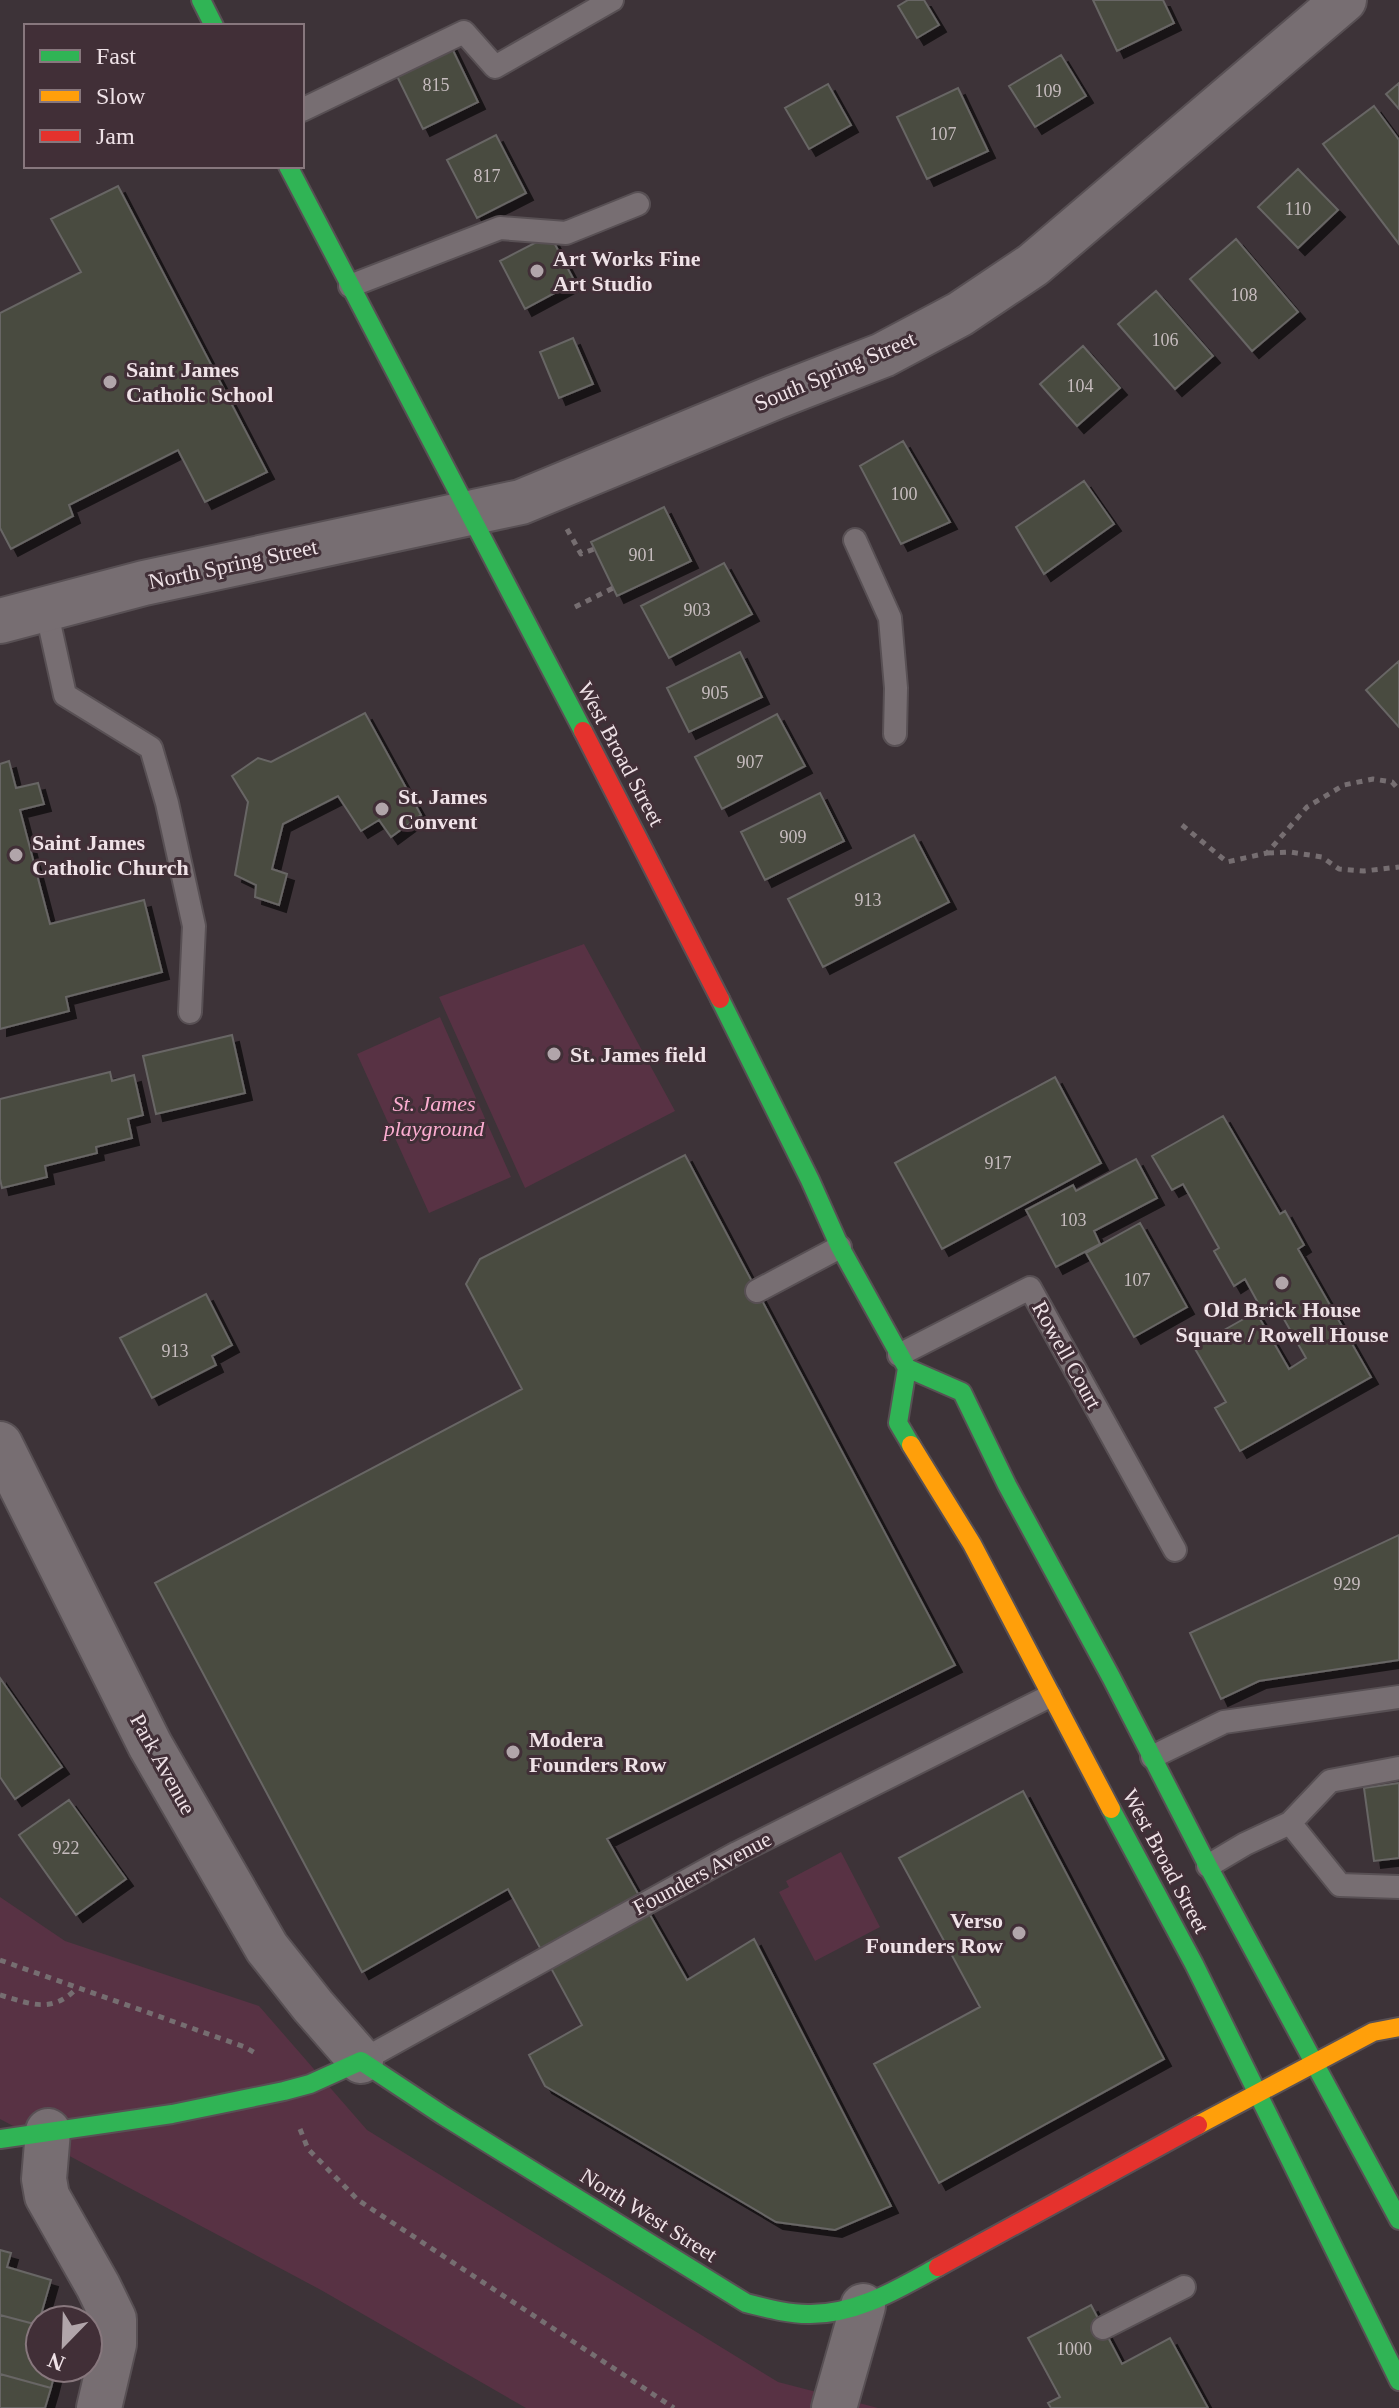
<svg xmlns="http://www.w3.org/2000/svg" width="1399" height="2408" font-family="'Times New Roman',serif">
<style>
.green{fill:#583244}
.building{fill:#4a4b41;stroke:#686665;stroke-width:2;filter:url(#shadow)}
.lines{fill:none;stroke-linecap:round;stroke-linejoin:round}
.lane-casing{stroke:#585054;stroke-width:26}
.street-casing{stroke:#585054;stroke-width:48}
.fast-casing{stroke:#585054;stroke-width:22}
.slow-casing{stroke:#585054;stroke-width:22}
.jam-casing{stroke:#585054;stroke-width:22}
.path{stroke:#766e71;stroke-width:5;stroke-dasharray:6 6;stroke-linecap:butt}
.lane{stroke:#776e72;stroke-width:22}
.street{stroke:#776e72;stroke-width:44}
.fast{stroke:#30b455;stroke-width:18}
.slow{stroke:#ff9f0a;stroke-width:18}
.jam{stroke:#e5322d;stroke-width:18}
.poi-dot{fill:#b1a5aa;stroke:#412f37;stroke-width:3}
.labels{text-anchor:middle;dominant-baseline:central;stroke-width:6;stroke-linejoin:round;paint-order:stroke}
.number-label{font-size:18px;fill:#c6bcbe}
.poi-label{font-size:22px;font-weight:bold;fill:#efe2e7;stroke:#412f37;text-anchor:start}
.street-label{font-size:22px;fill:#efe2e7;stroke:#412f37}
.park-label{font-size:22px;font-style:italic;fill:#fcadd1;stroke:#412f37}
</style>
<defs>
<filter id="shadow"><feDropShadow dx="7" dy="7" stdDeviation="0" flood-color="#0009"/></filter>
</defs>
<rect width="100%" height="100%" fill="#3d3338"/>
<!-- green -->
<path class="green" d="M584,944L675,1111L525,1188L439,997Z
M440,1017L511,1177L429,1213L357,1054Z
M841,1852L880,1927L815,1961L779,1892L789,1887L786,1881Z
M0,1897L65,1941L259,2006L367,2130L778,2382L878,2408H526L321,2290L0,2119Z"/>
<!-- building -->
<path class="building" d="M908,0H924L939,25L917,38L898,6Z
M1093,0H1163L1174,23L1117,51Z
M449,42L478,102L423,129L393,68Z
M1061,55L1086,96L1035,127L1009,86Z
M1399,83V109L1386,94Z
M828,84L851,125L809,149L785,108Z
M958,88L988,151L927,179L897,117Z
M1374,106L1399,140V244L1323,144Z
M496,135L526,193L477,218L447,160Z
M1298,169L1338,210L1298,248L1258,207Z
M118,186L267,472L205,502L178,450L69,505L73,516L11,549L0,528V313L81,272L51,219Z
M550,235L575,282L525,309L500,261Z
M1236,239L1298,312L1252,351L1190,279Z
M1156,291L1213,356L1175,389L1118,324Z
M573,338L593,384L559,398L540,352Z
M1083,346L1120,388L1077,426L1040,384Z
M903,441L950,522L901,544L860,466Z
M1084,481L1114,524L1044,574L1016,527Z
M664,507L691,561L617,596L591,542Z
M724,563L752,614L669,658L641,606Z
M740,652L762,697L689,732L667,688Z
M1399,661V727L1366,690Z
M365,713L421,815L391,837L379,820L361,831L338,796L283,824L272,869L287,874L279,905L255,897L256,885L235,875L248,802L232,776L258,758L271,762Z
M777,714L805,766L722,809L695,757Z
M9,761L16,788L38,783L44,804L20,810L50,924L144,900L162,972L66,997L69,1011L0,1029V764Z
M820,793L844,841L765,880L741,832Z
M914,835L949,902L823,967L788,899Z
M232,1035L245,1093L156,1114L143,1056Z
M110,1072L112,1081L134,1075L143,1115L128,1119L132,1138L96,1147L97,1153L45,1166L47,1177L2,1188L0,1179V1099Z
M1055,1077L1101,1163L942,1249L895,1163Z
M1223,1116L1280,1214L1285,1211L1304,1245L1298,1249L1371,1377L1240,1451L1215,1408L1226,1402L1194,1347L1256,1312L1289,1369L1306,1358L1276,1305L1263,1312L1245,1279L1234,1286L1214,1251L1219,1248L1183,1184L1172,1190L1152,1156Z
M685,1155L955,1665L607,1839L687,1980L754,1939L891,2206L835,2230L776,2222L545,2086L529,2055L582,2025L508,1889L362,1972L155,1583L522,1389L466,1284L480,1259Z
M1136,1159L1157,1198L1094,1231L1100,1244L1056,1267L1026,1210L1073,1185L1076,1191Z
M1140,1223L1187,1307L1134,1337L1086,1253Z
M206,1294L232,1345L212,1356L216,1365L152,1398L120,1338Z
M1399,1535V1660L1259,1681L1221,1699L1190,1633Z
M0,1678L62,1767L15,1799L0,1777Z
M1399,1783V1858L1374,1861L1364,1788Z
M1023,1791L1164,2059L939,2183L874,2064L980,2007L899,1858Z
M69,1800L126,1879L76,1915L19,1835Z
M0,2250L11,2253L7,2267L51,2280L38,2325L0,2315Z
M1091,2305L1122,2364L1170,2338L1208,2408H1051L1048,2403L1060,2397L1028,2338Z
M0,2315L38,2325L35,2337L40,2339V2368H56L51,2388L0,2374Z
M0,2374L51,2388L45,2408H0Z"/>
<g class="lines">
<defs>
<path id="lane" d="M302,110L464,32L495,67L612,0
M350,286L500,228L566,233L638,204
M855,540L890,618L896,688L895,734
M46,609L65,695L151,748L167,803L194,926L190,1012
M757,1291L840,1247
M899,1355L1030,1288L1175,1550
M1152,1757L1224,1722L1399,1697
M1290,1823L1330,1781L1399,1768
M1208,1866L1245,1844L1290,1823L1340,1885L1399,1887
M361,2061L737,1853L1050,1696
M1103,2328L1184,2287"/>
<path id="street" d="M0,621L144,583L521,502L775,397L883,355L960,314L1033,265L1344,0
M0,1444L150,1745L267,1948L313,2006L361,2061
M48,2131L44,2179L47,2196L98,2286L114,2319V2344L99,2408
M834,2408L863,2306"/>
<path id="fast" d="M201,0L214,26
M288,166L583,731
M720,999L810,1180L840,1247L907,1368L898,1423L911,1445
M907,1368L962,1392L1007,1485L1111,1677L1208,1866L1399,2220
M1111,1809L1194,1964L1399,2381
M0,2139L172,2114L284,2091L310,2084L361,2061L444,2116L746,2303C766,2308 787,2314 808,2314C856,2315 898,2289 938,2267"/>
<path id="slow" d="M911,1445L972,1544L1111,1809
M1198,2125L1373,2032L1399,2027"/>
<path id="jam" d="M583,731L720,999
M938,2267L1198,2125"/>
</defs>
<!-- lane casing -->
<use href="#lane" class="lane-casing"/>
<!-- street casing -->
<use href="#street" class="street-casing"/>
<!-- fast casing -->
<use href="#fast" class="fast-casing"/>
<!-- slow casing -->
<use href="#slow" class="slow-casing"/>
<!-- jam casing -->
<use href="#jam" class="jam-casing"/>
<!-- path -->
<path class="path" d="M567,529L581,554L594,549
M575,607L613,588
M1182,825L1227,862L1267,853L1307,807L1344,785L1373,779L1392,782L1399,790
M1268,853L1290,852L1322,857L1339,869L1364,871L1399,867
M0,1960L245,2047L255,2053
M0,1995C31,2004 52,2014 77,1988
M300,2129L308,2149L358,2200L674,2408"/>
<!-- lane -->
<use href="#lane" class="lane"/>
<!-- street -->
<use href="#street" class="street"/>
<!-- fast -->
<use href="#fast" class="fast"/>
<!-- slow -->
<use href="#slow" class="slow"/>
<!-- jam -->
<use href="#jam" class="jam"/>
</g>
<!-- markers -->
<g class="poi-dot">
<circle cx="537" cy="271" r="8"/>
<circle cx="110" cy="382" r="8"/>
<circle cx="382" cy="809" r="8"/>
<circle cx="16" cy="855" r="8"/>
<circle cx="554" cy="1054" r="8"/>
<circle cx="1282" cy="1283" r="8"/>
<circle cx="513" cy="1752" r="8"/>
<circle cx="1019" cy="1933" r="8"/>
</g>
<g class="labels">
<!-- number labels -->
<g class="number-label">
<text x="436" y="85">815</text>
<text x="1048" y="91">109</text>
<text x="943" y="134">107</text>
<text x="487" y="176">817</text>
<text x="1298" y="209">110</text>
<text x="1244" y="295">108</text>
<text x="1165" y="340">106</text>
<text x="1080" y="386">104</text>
<text x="904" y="494">100</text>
<text x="642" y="555">901</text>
<text x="697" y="610">903</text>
<text x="715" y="693">905</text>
<text x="750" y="762">907</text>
<text x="793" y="837">909</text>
<text x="868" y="900">913</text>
<text x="998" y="1163">917</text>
<text x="1073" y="1220">103</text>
<text x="1137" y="1280">107</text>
<text x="175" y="1351">913</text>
<text x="1347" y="1584">929</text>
<text x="66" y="1848">922</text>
<text x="1074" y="2349">1000</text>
</g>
<!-- poi labels -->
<g class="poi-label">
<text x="553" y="258">Art Works Fine<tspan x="553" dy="25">Art Studio</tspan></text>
<text x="126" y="369">Saint James<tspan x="126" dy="25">Catholic School</tspan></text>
<text x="398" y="796">St. James<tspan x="398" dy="25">Convent</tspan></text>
<text x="32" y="842">Saint James<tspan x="32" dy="25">Catholic Church</tspan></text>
<text x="570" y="1054">St. James field</text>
<text x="1282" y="1309" text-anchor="middle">Old Brick House<tspan x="1282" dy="25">Square / Rowell House</tspan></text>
<text x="529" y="1739">Modera<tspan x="529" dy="25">Founders Row</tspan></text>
<text x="1003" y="1920" text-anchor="end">Verso<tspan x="1003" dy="25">Founders Row</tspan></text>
</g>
<!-- street labels -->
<g class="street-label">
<text transform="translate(835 371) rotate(-23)">South Spring Street</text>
<text transform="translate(233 564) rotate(-12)">North Spring Street</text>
<text transform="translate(621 754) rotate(62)">West Broad Street</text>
<text transform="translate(1067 1355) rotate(61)">Rowell Court</text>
<text transform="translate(163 1764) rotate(61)">Park Avenue</text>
<text transform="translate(1166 1861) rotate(62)">West Broad Street</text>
<text transform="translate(702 1873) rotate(-28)">Founders Avenue</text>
<text transform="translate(649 2215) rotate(32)">North West Street</text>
</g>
<!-- park labels -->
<g class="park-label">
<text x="434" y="1103">St. James<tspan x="434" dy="25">playground</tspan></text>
</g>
</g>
<!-- legend -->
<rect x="24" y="24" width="280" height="144" fill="#412f37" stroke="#87777d" stroke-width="2"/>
<rect x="40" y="50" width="40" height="12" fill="#30b455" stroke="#87777d" stroke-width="2"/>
<text x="96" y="64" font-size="24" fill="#efe2e7">Fast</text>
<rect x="40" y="90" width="40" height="12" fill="#ff9f0a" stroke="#87777d" stroke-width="2"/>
<text x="96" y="104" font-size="24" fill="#efe2e7">Slow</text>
<rect x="40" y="130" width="40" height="12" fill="#e5322d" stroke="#87777d" stroke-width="2"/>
<text x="96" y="144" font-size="24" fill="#efe2e7">Jam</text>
<!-- north arrow -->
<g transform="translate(64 2344) rotate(203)"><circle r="38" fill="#412f37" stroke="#87777d" stroke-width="2"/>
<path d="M0-6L14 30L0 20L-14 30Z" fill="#b1a5aa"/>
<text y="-12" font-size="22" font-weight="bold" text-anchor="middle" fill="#efe2e7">N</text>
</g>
</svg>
